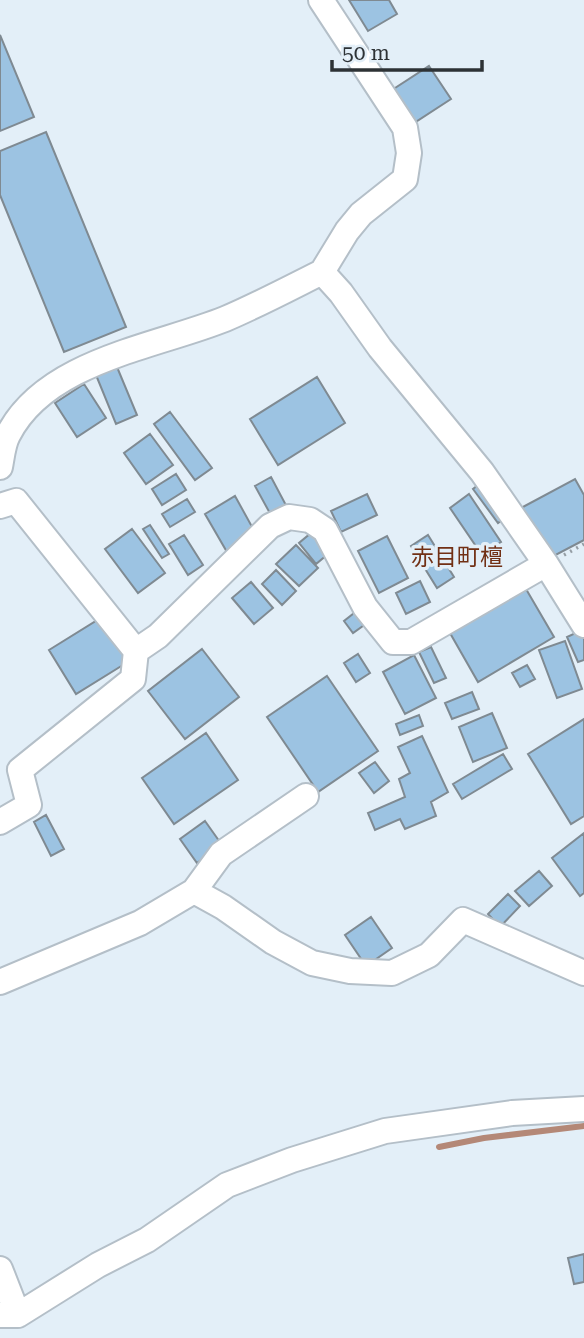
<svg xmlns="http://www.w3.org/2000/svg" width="584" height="1338" font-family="'Roboto Serif','Noto Sans JP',serif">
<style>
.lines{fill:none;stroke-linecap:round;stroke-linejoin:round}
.stream{stroke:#b48877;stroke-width:6}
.building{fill:#9cc3e2;stroke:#7f8a92;stroke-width:2}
.minor-casing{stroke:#b4bfc8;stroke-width:28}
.path{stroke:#959ea5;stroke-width:3.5;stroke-dasharray:2 5;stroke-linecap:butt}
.minor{stroke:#fff;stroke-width:24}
.labels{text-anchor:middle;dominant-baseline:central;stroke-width:7;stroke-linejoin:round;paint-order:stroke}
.quarter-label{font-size:23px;fill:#713015;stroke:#e3eff8}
</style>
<rect width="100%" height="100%" fill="#e3eff8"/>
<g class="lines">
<!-- stream -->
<path class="stream" d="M439,1147L484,1138L584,1126"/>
</g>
<!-- building -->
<path class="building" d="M349,0H389L397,14L368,31Z
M0,35L34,117L0,131Z
M429,66L451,99L414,123L392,90Z
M46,132L126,327L64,352L0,195V151Z
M117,367L137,415L116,424L96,375Z
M317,377L345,423L278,465L250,419Z
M84,384L106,418L77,437L55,403Z
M170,412L212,468L195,480L154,424Z
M150,434L173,465L146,484L124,453Z
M176,474L186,490L162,505L152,489Z
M271,477L288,509L272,517L255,486Z
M575,479L584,495V540L548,559L521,508Z
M482,482L506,517L498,523L473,489Z
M367,494L377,515L341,532L331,511Z
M469,494L501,542L482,555L450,508Z
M235,496L256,534L227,552L205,514Z
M187,499L195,512L170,527L162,514Z
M150,525L169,554L162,558L143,529Z
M317,528L334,549L316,564L299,543Z
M132,529L165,573L138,593L105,549Z
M184,535L203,565L188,575L169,544Z
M428,535L454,577L437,588L411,546Z
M387,536L408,578L379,593L358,551Z
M296,545L318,568L299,586L276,564Z
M276,570L296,591L282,605L262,584Z
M420,581L430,602L406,614L396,593Z
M251,582L273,608L254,624L232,598Z
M526,589L554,637L478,682L450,633Z
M358,610L367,623L353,633L344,621Z
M104,616L131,660L76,694L49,650Z
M582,630L584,635V660L578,662L567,637Z
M565,641L582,689L557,698L539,650Z
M431,647L446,678L434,683L419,652Z
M202,649L239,697L185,739L148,691Z
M358,654L370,673L356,682L344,663Z
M414,655L436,698L405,714L383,672Z
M527,665L535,679L520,687L512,673Z
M327,676L378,751L318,792L267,717Z
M472,692L479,709L452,719L445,703Z
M492,713L507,748L473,762L459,727Z
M419,715L423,726L400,735L396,724Z
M584,719V816L571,824L528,754Z
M206,733L238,780L174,824L142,778Z
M422,736L448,792L431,802L436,816L405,829L400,819L375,830L368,813L405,797L399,779L410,773L398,747Z
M503,754L512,769L462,799L453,784Z
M375,762L389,781L374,793L359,773Z
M46,815L64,849L51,856L34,822Z
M205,821L222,845L197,863L180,839Z
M584,833V893L580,896L552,858Z
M539,871L552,886L529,906L515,891Z
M508,894L520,906L500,927L488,914Z
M371,917L392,948L366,966L345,935Z
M584,1254V1282L574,1284L568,1258Z"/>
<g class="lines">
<defs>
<path id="minor" d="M321,0L405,128L409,153L405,179L361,214L347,231L322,272L341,293L380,348L482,472L546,564L584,625
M0,467C2,457 3,444 8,435C45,361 155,347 225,319C258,305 290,288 322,272
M0,506L16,501L136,651L133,679L20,770L29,805L0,822
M136,651L158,636L270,526L289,517L310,520L325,530L365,607L393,642H411L546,564
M194,891L221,854L306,796
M0,982L140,923L194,891L223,907L273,942L312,963L350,971L392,973L429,955L463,920L584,973
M0,1269L18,1315
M0,1315H18L98,1265L147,1240L227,1185L292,1160L385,1131L512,1113L584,1109"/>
</defs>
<!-- minor casing -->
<use href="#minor" class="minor-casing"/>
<!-- path -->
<path class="path" d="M564,555L584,544"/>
<!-- minor -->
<use href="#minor" class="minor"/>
</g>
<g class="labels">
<!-- quarter labels -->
<g class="quarter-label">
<text x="457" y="557">赤目町檀</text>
</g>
</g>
<!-- scale -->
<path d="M332 60v10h150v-10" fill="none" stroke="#2d3235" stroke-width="3.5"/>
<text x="342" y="60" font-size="21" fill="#2d3235" stroke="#e3eff8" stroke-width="5" paint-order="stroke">50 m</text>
</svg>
